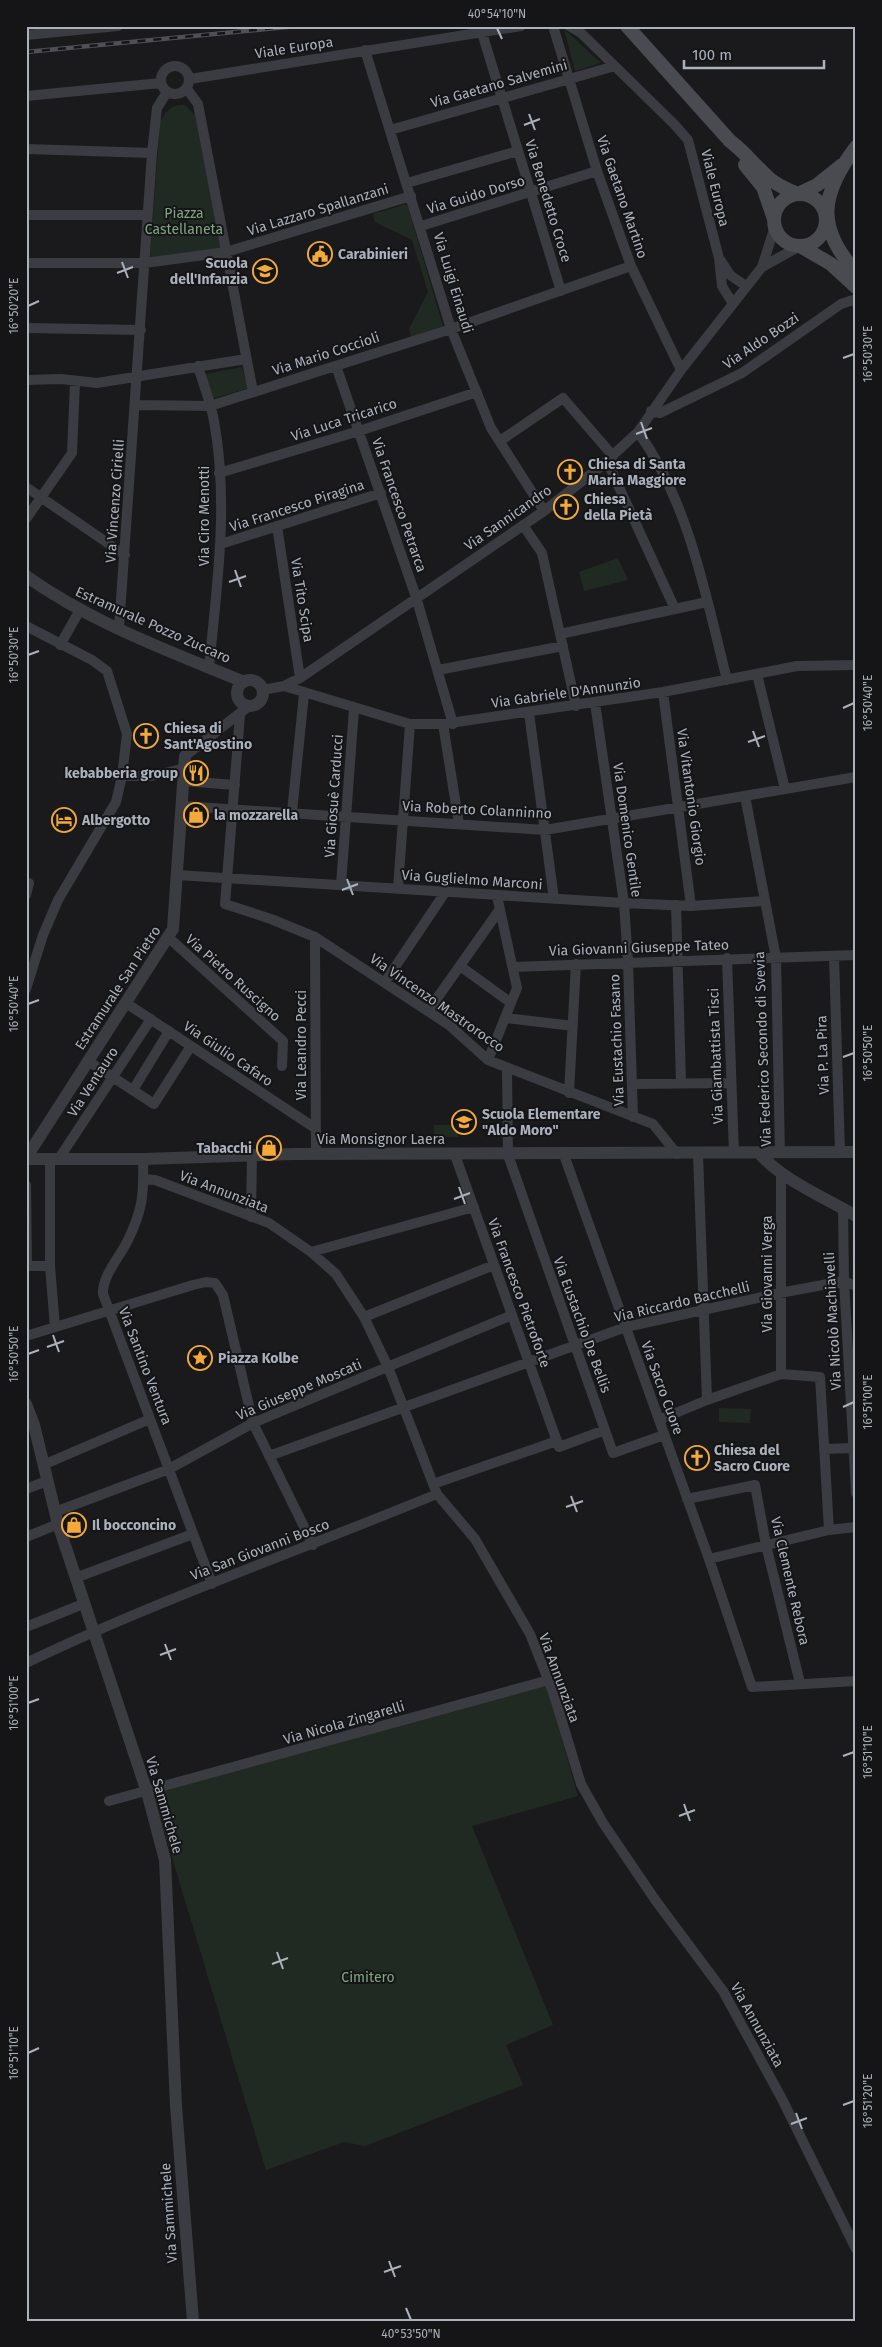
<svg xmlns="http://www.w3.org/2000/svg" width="882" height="2347" font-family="'Fira Sans',sans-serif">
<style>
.green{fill:#212a22}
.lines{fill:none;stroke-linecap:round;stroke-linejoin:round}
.stream{stroke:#2f3a41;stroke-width:2.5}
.minor{stroke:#3b3c41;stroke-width:10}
.tertiary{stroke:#3b3c41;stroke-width:12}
.secondary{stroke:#494b51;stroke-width:14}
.rail-casing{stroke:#4e5056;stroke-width:4.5}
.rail{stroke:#151517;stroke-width:2.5;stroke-dasharray:8;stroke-linecap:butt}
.ticks{fill:none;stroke:#acb2bc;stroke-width:2}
.labels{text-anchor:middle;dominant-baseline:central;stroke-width:4;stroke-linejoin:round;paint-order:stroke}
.street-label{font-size:14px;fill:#acb2bc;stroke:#151517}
.park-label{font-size:14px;fill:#83a684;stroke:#151517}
.poi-label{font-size:14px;font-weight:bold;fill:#acb2bc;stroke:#151517;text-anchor:start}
.neatline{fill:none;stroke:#acb2bc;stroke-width:2}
.ticks-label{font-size:12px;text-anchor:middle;fill:#acb2bc}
</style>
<rect width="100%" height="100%" fill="#1a1a1c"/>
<!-- green -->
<path class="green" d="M564,29L601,63L575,71Z
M185,105L195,115L221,248L150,258L160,122C166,111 171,104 185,105Z
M407,204L443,326L411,337L409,329L428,292L412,240L375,222L373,214Z
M242,367L248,388L212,399L205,374Z
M618,558L628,580L584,591L579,572Z
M434,1125H458V1137H434Z
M719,1408L751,1409L750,1423L719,1422Z
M546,1684L578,1796L472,1826L553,2025L506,2045L523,2085L365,2146L344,2142L266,2170L153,1794Z"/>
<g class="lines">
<!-- stream -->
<path class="stream" d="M457,2321H462"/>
<!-- minor -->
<path class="minor" d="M553,26L597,171L631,266L681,370
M569,26L581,33L675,125L688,140L719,258L722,286L733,304
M482,33L561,291
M26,35L118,26
M365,50L451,329L491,428L544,511
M161 80a14 14 0 1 1 28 0a14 14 0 1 1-28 0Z
M190,79L521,26
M187,89L198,104L253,392
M26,96L161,83
M390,130L615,66
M26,149L152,153
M407,183L518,151
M26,215H147
M421,226L597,171
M721,261L730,275L746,286
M26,263H145L226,252L411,196
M762,267L800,246
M26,328L141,330
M198,366C203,384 211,403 214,421C229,502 217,586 209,667
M336,366L416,597L453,724
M26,380L61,379L97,383L246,359
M136,405L210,406L451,329L631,266
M651,411L660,413L742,373L841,304L853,300L856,303
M638,432C689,502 706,597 727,680
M500,441L563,398L613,456
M607,461L675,609
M219,473L359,431L477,392
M26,487L125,555
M26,519L72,453L75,382
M523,525L542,553L576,706
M277,526L300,678
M221,544L381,493
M26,626L92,660L107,671L127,734L122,776L116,802L58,900L43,935L26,989
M119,628L152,153L157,108L167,92
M560,634L707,602
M60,645L80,610
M438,670L563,646
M757,674L785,789
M284,686L410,724H443L663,692L797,666L856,665
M262,690L284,686L300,678L544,511L600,467L638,432L681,370L762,267L775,226
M663,692L691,906
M595,703L624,903L628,962L633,1117
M529,713L554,899
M240,715L225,904L271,919L315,937L449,1025L488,1060L653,1124L677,1154
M443,724L459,824
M185,756L249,706
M107,773L122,776H152
M157,775L185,768
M184,781L235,785
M745,796L776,958L780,1153
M182,806L545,830L856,777
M292,812L304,694
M177,875L624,903L691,906L765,901
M341,885L354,709
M398,888L410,724
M26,895L29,883
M676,905L681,1083
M315,937L316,1154
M169,938L283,1041L282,1066
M834,956L840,1152
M727,958L734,1153
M460,966L511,1003
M513,967L856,955
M385,982L446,891
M126,1003L315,1128
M428,1011L500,909
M506,1018L573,1026
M488,1060L517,988L497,896
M88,1061L154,1104L191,1046
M507,1068L508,1155L613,1453L664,1435
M632,1084L731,1083
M133,1090L169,1031
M569,1093L576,964
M698,1154L707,1400
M455,1155L559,1447L605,1430
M564,1155L709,1559L752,1687L856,1681
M143,1159C144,1194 143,1210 127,1242C119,1258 102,1276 103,1294L212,1584
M50,1160V1266L55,1327
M58,1160L151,1019
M781,1173V1374
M144,1179L155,1180L269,1223L311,1252L336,1274L364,1317L388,1367L437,1494L475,1539L530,1634L553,1692L581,1784L603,1823L656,1901L723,1991L782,2099L856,2249
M26,1185L27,1266
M843,1208L844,1281L856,1493
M251,1217L252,1155
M311,1252L474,1207
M26,1266H50
M364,1317L494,1265
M26,1336L193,1285L206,1282L215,1283L223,1295L253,1423L313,1545
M659,1420L707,1400L781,1374L820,1377L829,1530
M824,1449L853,1448
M269,1456L626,1327L780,1293L844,1281L856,1286
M43,1465L150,1419
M433,1484L557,1441
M26,1489L47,1481
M687,1499L755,1485L766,1545L800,1683
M55,1512L169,1469L253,1423L512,1315
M26,1537L58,1524
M709,1559L829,1530L856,1527
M75,1578L193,1534
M26,1627L83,1604
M26,1663C160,1599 301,1550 437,1494
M109,1801L549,1680"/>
<!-- tertiary -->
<path class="tertiary" d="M26,576C92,623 169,651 244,682
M237 693a13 13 0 1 1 26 0a13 13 0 1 1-26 0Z
M760,1154C782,1180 826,1198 856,1216
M26,1158L173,929L185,756
M26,1159H143L294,1154L856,1152
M26,1404L34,1425L58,1524L147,1792L165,1860L176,2106L193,2321"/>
<!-- secondary -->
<path class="secondary" d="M627,26L730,141C745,152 756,167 770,179C778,186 788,190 798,194L817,185L842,165
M856,147C821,193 815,227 856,272
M745,165L763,187L774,219
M774 220a26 26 0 1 1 52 0a26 26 0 1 1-52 0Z
M800,246L831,264L856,287"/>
<defs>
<path id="rail" d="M26,52L297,26"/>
</defs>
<!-- rail casing -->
<use href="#rail" class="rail-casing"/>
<!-- rail -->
<use href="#rail" class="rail"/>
</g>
<!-- ticks -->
<path class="ticks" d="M497,28L502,39M529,114L535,130M524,125L540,119M122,262L128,278M117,273L133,267M28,306L39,301M843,358L854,354M641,422L647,439M636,434L652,428M235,570L241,587M229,582L246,576M28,655L39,651M843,708L854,703M753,731L759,747M748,742L765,736M347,879L353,895M342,890L358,884M28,1004L39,1000M843,1057L854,1053M459,1187L465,1204M454,1199L470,1193M53,1335L59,1352M47,1347L64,1341M28,1354L39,1350M843,1407L854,1402M571,1496L577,1512M566,1507L583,1501M165,1644L171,1660M160,1655L176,1649M28,1703L39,1699M843,1756L854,1752M684,1804L690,1821M679,1816L695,1810M277,1952L283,1969M272,1964L288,1958M28,2053L39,2048M843,2105L854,2101M796,2113L802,2129M791,2124L807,2118M389,2261L395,2277M384,2272L401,2266M406,2308L411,2320"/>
<!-- icons -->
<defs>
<symbol id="civic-ring" viewBox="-11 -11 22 22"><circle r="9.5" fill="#151517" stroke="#f3aa3b" stroke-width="1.5"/><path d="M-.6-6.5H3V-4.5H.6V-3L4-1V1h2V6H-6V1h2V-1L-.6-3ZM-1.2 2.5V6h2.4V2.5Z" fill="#f3aa3b"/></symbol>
<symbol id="school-ring" viewBox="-11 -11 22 22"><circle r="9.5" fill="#151517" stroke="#f3aa3b" stroke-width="1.5"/><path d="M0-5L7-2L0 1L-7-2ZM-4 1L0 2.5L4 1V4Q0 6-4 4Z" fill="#f3aa3b"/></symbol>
<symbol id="church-ring" viewBox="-11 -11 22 22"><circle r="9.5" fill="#151517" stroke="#f3aa3b" stroke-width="1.5"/><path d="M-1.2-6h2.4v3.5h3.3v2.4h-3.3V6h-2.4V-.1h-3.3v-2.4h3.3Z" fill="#f3aa3b"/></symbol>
<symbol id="restaurant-ring" viewBox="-11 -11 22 22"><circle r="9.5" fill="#151517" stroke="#f3aa3b" stroke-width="1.5"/><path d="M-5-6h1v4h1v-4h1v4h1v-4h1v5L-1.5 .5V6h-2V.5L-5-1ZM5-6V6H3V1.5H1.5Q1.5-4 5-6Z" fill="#f3aa3b"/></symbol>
<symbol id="shop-ring" viewBox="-11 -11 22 22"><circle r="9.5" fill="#151517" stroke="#f3aa3b" stroke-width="1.5"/><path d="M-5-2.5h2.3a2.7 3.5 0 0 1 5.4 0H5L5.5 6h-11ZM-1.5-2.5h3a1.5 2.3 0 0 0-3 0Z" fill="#f3aa3b"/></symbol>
<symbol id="hotel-ring" viewBox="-11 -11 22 22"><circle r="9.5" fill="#151517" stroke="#f3aa3b" stroke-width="1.5"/><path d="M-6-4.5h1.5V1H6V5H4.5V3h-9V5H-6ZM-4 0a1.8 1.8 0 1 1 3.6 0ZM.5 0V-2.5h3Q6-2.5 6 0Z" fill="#f3aa3b"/></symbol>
<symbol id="sight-ring" viewBox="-11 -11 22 22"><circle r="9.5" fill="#151517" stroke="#f3aa3b" stroke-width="1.5"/><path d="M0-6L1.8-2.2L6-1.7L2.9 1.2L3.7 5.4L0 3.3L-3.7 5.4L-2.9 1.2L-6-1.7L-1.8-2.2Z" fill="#f3aa3b"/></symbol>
</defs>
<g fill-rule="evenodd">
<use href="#civic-ring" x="306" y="240" width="28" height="28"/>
<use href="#school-ring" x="251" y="257" width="28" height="28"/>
<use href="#church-ring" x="556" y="458" width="28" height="28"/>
<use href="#church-ring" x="552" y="493" width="28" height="28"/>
<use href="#church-ring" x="132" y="722" width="28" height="28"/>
<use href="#restaurant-ring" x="182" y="759" width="28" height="28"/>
<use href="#shop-ring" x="182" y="801" width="28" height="28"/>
<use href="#hotel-ring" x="50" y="806" width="28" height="28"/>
<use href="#school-ring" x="450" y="1108" width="28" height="28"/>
<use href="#shop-ring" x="255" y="1134" width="28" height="28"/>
<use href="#sight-ring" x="186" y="1344" width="28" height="28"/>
<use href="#church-ring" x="683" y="1444" width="28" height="28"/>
<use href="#shop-ring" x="60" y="1511" width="28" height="28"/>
</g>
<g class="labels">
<!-- street labels -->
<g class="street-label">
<text transform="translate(294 48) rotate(-9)">Viale Europa</text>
<text transform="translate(499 84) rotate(-16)">Via Gaetano Salvemini</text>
<text transform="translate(715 188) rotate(76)">Viale Europa</text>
<text transform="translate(476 195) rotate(-17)">Via Guido Dorso</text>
<text transform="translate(622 197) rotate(71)">Via Gaetano Martino</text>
<text transform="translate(548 201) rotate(73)">Via Benedetto Croce</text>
<text transform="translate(318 210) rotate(-17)">Via Lazzaro Spallanzani</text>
<text transform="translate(453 283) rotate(73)">Via Luigi Einaudi</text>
<text transform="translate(761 341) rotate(-34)">Via Aldo Bozzi</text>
<text transform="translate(326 354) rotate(-18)">Via Mario Coccioli</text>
<text transform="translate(344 420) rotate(-18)">Via Luca Tricarico</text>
<text transform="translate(115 501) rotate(-86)">Via Vincenzo Cirielli</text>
<text transform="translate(399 505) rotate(71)">Via Francesco Petrarca</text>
<text transform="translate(297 506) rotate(-18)">Via Francesco Piragina</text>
<text transform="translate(204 516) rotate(-90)">Via Ciro Menotti</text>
<text transform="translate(508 518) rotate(-35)">Via Sannicandro</text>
<text transform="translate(302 600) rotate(81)">Via Tito Scipa</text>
<text transform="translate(153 625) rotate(24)">Estramurale Pozzo Zuccaro</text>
<text transform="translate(566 693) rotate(-8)">Via Gabriele D'Annunzio</text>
<text transform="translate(334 796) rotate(-86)">Via Giosuè Carducci</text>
<text transform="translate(691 797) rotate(82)">Via Vitantonio Giorgio</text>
<text transform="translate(477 810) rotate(3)">Via Roberto Colanninno</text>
<text transform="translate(627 830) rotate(82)">Via Domenico Gentile</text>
<text transform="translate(472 880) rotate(4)">Via Guglielmo Marconi</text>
<text transform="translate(639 948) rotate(-2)">Via Giovanni Giuseppe Tateo</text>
<text transform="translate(233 978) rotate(42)">Via Pietro Ruscigno</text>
<text transform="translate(118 988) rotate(-57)">Estramurale San Pietro</text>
<text transform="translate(437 1003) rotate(35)">Via Vincenzo Mastrorocco</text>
<text transform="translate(617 1040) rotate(-92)">Via Eustachio Fasano</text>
<text transform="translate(301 1045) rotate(-90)">Via Leandro Pecci</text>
<text transform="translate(763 1049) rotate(-92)">Via Federico Secondo di Svevia</text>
<text transform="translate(228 1054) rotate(34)">Via Giulio Cafaro</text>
<text transform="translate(823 1055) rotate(-92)">Via P. La Pira</text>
<text transform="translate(716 1056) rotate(-92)">Via Giambattista Tisci</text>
<text transform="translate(93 1082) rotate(-57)">Via Ventauro</text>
<text x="381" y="1139">Via Monsignor Laera</text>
<text transform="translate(224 1192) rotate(21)">Via Annunziata</text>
<text transform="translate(767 1274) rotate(-90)">Via Giovanni Verga</text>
<text transform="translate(519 1293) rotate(70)">Via Francesco Pietroforte</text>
<text transform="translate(682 1302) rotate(-13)">Via Riccardo Bacchelli</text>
<text transform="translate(833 1321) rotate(-93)">Via Nicolò Machiavelli</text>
<text transform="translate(582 1325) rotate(70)">Via Eustachio De Bellis</text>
<text transform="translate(145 1366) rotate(69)">Via Santino Ventura</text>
<text transform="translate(662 1388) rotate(70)">Via Sacro Cuore</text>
<text transform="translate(299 1390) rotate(-23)">Via Giuseppe Moscati</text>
<text transform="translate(260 1550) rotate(-21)">Via San Giovanni Bosco</text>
<text transform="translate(790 1581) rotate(77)">Via Clemente Rebora</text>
<text transform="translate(559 1678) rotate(70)">Via Annunziata</text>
<text transform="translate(344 1723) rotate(-16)">Via Nicola Zingarelli</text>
<text transform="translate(164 1805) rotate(74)">Via Sammichele</text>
<text transform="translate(757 2025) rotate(61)">Via Annunziata</text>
<text transform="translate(169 2213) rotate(-94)">Via Sammichele</text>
</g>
<!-- park labels -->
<g class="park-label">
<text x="184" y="213">Piazza<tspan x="184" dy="16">Castellaneta</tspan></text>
<text x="368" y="1977">Cimitero</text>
</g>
<!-- poi labels -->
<g class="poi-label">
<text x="338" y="254">Carabinieri</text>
<text x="248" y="263" text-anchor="end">Scuola<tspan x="248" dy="16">dell'Infanzia</tspan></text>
<text x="588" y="464">Chiesa di Santa<tspan x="588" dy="16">Maria Maggiore</tspan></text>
<text x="584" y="499">Chiesa<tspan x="584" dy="16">della Pietà</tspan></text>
<text x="164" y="728">Chiesa di<tspan x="164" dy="16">Sant'Agostino</tspan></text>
<text x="178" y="773" text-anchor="end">kebabberia group</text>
<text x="214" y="815">la mozzarella</text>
<text x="82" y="820">Albergotto</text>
<text x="482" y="1114">Scuola Elementare<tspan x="482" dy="16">"Aldo Moro"</tspan></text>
<text x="252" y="1148" text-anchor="end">Tabacchi</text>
<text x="218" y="1358">Piazza Kolbe</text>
<text x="714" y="1450">Chiesa del<tspan x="714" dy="16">Sacro Cuore</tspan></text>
<text x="92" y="1525">Il bocconcino</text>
</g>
</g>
<!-- border -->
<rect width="882" height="2347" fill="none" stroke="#151517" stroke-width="55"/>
<!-- scale -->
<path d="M684 60v8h140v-8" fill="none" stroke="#acb2bc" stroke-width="2.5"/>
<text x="692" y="60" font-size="15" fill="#acb2bc" stroke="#151517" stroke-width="4" paint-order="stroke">100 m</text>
<rect x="28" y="28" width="826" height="2292" class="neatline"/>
<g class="ticks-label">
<text x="497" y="18">40°54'10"N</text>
<text transform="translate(14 306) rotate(-90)" y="4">16°50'20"E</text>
<text transform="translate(868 354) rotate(-90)" y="4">16°50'30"E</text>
<text transform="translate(14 655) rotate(-90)" y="4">16°50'30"E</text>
<text transform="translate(868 703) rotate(-90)" y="4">16°50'40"E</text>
<text transform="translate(14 1004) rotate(-90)" y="4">16°50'40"E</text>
<text transform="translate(868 1053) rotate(-90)" y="4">16°50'50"E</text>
<text transform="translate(14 1354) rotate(-90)" y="4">16°50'50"E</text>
<text transform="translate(868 1402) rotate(-90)" y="4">16°51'00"E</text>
<text transform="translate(14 1703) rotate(-90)" y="4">16°51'00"E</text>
<text transform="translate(868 1752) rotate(-90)" y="4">16°51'10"E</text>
<text transform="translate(14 2053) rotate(-90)" y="4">16°51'10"E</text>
<text transform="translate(868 2101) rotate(-90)" y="4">16°51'20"E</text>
<text x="411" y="2338">40°53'50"N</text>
</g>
</svg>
